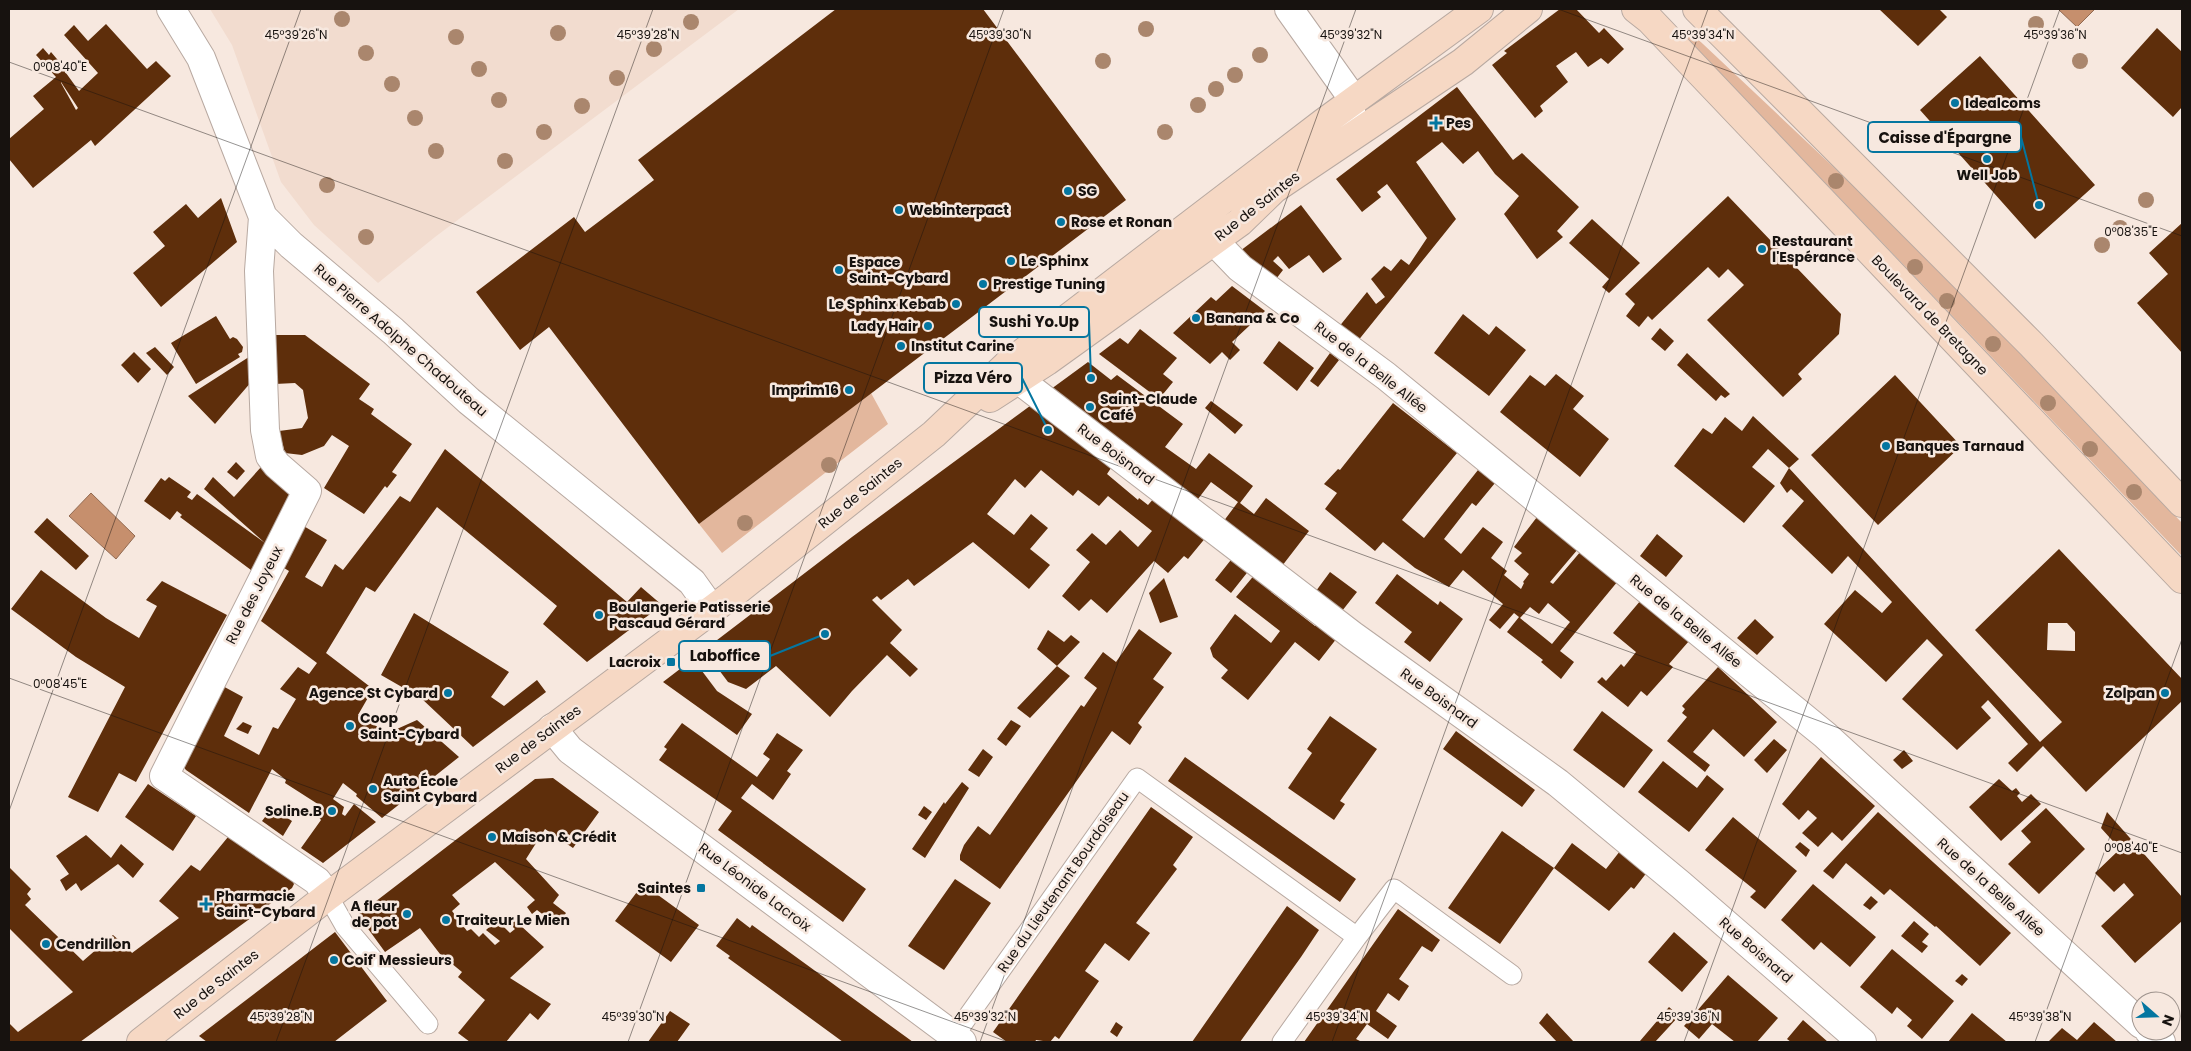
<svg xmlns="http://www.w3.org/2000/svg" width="2191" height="1051" font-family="Poppins,sans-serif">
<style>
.built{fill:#f2dccf}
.green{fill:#e3b79d}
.water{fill:#c68f6d;stroke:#926a51}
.building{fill:#5e2e0b;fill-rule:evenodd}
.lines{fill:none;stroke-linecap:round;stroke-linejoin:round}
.service-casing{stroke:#b8a9a1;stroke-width:21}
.minor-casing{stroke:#b8a9a1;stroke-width:30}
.secondary-casing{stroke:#b8a9a1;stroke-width:30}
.service{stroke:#fff;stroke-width:19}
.minor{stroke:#fff;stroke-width:28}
.secondary{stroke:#f6d8c4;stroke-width:28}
.tree{fill:#aa866d}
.ticks{fill:none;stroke:#17120f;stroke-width:1;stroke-opacity:0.45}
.poi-dot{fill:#0476a0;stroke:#f7e8df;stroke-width:2}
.labels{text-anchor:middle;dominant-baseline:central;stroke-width:5;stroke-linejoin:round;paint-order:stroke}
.poi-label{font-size:14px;font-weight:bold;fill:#17120f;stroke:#f7e8df;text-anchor:start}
.street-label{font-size:14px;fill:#17120f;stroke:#f7e8df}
.ticks-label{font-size:12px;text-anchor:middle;fill:#17120f;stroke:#f7e8df;stroke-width:5;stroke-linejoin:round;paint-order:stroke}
.leader{fill:none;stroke:#0476a0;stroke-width:2}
.callout-dot{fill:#0476a0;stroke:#f7e8df;stroke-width:2}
.callout{fill:#f7e8df;stroke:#0476a0;stroke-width:2}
.callout-label{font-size:15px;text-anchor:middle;font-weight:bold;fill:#17120f}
</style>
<rect width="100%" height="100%" fill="#f7e8df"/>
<!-- built -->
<path class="built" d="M210,9H739L435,237L378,283L314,225L281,182L232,45Z"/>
<!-- green -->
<path class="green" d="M1677,28H1686L1947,274L2182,523V556Z
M871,393L888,424L722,553L699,524Z"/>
<!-- water -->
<path class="water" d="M2058,9H2095L2077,27Z
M91,493L135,536L116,559L69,516Z"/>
<!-- building -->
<path class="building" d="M836,9H983L1126,200L699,524L549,327L520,350L476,292L574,217L585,232L654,180L638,160Z
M1560,9H1576L1599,33L1604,28L1624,49L1608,64L1601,58L1588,67L1576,52L1556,66L1568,82L1540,106L1543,111L1535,118L1492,65L1507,53L1504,51Z
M1879,9H1939L1947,17L1918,46Z
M106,24L147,69L156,61L171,76L95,146L91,140L33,188L9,159V139L44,109L33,96L56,77L36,55L43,48L49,55L51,52L68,72L66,73L79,91L98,73L64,35L74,25L88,41ZM61,82L78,108L76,110L61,83Z
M2157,28L2182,52V107L2173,117L2121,68Z
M1980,56L2095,185L2035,239L1920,110Z
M1457,87L1513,160L1522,153L1579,207L1557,231L1563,237L1537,259L1504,214L1519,196L1495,174L1478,151L1463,164L1442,142L1416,162L1456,219L1357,342L1338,328L1367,292L1376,304L1385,297L1371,279L1384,266L1391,271L1401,259L1409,265L1427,238L1387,184L1377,192L1381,197L1362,212L1336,179Z
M1728,196L1841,314L1839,334L1798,374L1802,379L1783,397L1707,320L1744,285L1728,269L1719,278L1708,267L1652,320L1648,316L1639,327L1626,316L1635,304L1625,294Z
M221,198L237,242L161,307L133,273L165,246L153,232L186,204L198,218Z
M1301,205L1342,259L1323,273L1309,255L1289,269L1278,256L1273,261L1283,270L1276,279L1240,251Z
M1592,219L1640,263L1609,293L1602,287L1609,279L1569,243Z
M2182,223V353L2137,303L2168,274L2149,253Z
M1232,286L1265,311L1232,342L1240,350L1230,360L1222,352L1210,364L1173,333L1211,297L1216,301Z
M1463,314L1489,335L1496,326L1526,350L1489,396L1434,353Z
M216,316L230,339L233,337L237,339L243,347L242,352L238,354L240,357L196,384L171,343Z
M1660,328L1674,341L1665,351L1651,339Z
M1140,329L1177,358L1163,374L1173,382L1159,399L1099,354L1120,338L1128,344Z
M272,335H305L370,384L359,399L374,409L371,414L412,444L392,472L397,475L387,488L385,486L364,514L324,488L349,446L332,435L324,446L302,455L285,453L279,431L302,428L308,418L303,390L295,383L275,384Z
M1279,341L1314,368L1297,391L1263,363Z
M155,347L174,367L167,375L146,353Z
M134,352L151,369L138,383L121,365Z
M1330,353L1339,360L1318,387L1310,381Z
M1687,353L1730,394L1725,398L1721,395L1716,401L1677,365Z
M252,355V381L215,424L188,396Z
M1088,362L1111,380L1117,375L1183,424L1165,447L1196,469L1209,453L1253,486L1240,503L1254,514L1266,498L1309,531L1282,566L1223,522L1238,502L1211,482L1198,499L1047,392Z
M1556,374L1584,396L1573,409L1609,439L1580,477L1500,412L1530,375L1545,386Z
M1895,375L1961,446L1878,525L1811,455Z
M1211,401L1243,425L1235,434L1205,408Z
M1034,403L1087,445L1085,448L1111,468L1107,474L1138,500L1139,498L1148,505L1155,497L1207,536L1188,559L1184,556L1168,573L1154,561L1107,613L1091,599L1079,611L1062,596L1090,562L1076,550L1092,533L1106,545L1120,530L1138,547L1152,531L1108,496L1099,506L1078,490L1073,496L1041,470L1025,488L1015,479L987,514L1014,535L1031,514L1048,528L1030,549L1050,565L1029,589L973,542L914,586L908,579L881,600L877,596L872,600L902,630L890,643L918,669L910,677L887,655L852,691L830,717L776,666L746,689L728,682L704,650L852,537Z
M1393,403L1457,453L1402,520L1424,538L1478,470L1495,483L1476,506L1472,503L1444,539L1461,554L1483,527L1503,542L1491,558L1507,571L1504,575L1521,589L1524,583L1523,582L1529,574L1514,561L1522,553L1514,547L1537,517L1578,549L1550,582L1553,584L1581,551L1618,581L1560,651L1574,662L1561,679L1541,662L1543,660L1507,632L1519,617L1514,613L1500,629L1489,620L1503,604L1463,570L1449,587L1415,568L1383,542L1375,551L1325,509L1337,493L1324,484L1338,469L1340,470ZM1548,603L1570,622L1552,644L1520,618L1530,607L1539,614Z
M1753,416L1799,459L1789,468L2040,742L2062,722L1975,630L2059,549L2182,679V701L2086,792L2043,746L2017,772L2008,763L2028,744L1988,700L1981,707L1991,718L1957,750L1902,699L1943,655L1927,639L1886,682L1824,624L1855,590L1882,613L1892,602L1848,556L1832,574L1782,526L1804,501L1791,489L1787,493L1780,483L1789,468L1768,449L1752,467L1775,486L1744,523L1674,466L1703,428L1712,434L1725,417L1742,431ZM2048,623H2067L2075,632V651L2047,650Z
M445,449L627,602L641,587L662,605L587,662L543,624L557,606L437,507L375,592L366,587L326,653L373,689L358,715L388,733L417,720L459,757L382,818L356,796L357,794L343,783L333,799L344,807L342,814L345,816L354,804L376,822L323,863L301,848L321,820L318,816L324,808L285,783L286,780L272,769L249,813L186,770L182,765L219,684L243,697L224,736L259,755L273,727L278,729L296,699L280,689L298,667L309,674L317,663L261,621L289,571L279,565L302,525L327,540L305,577L322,587L335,564L343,570L400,496L410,502Z
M236,462L245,471L237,480L227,472Z
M262,466L293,494L251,570L180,517L182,515L177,511L170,520L144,501L161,478L165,481L169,477L191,492L187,497L192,500L197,494L265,543L204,489L213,477L234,497Z
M47,518L89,556L76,570L34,532Z
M1657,534L1683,556L1666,577L1640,556Z
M1234,556L1250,569L1231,593L1215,580Z
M41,570L106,618L139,638L157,606L146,600L162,581L227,615L136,782L119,773L98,812L68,797L125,687L76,657L11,609Z
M1330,572L1357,592L1342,611L1316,591Z
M1256,573L1274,588L1271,592L1315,626L1318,623L1337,638L1319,661L1295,642L1248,700L1221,678L1228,670L1213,657L1210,648L1235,614L1271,643L1280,631L1236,597Z
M1397,574L1438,605L1440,601L1463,619L1430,662L1404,642L1412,632L1375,603Z
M1164,578L1178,617L1160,623L1149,593Z
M1641,600L1689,641L1669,664L1673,667L1647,696L1641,691L1628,707L1597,682L1602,677L1606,681L1621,664L1624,667L1636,652L1613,633Z
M414,613L509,672L491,697L504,706L537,680L546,692L473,747L421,698L381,675Z
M1755,619L1774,637L1757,655L1737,638Z
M1139,629L1172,653L1153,679L1164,687L1138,723L1142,727L1130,745L1112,731L1000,889L960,860V855L964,845L978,826L990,835L1081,705L1084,707L1097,688L1084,678L1103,652L1116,662Z
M1048,630L1064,642L1071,635L1080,642L1057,666L1070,676L1030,718L1017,708L1057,666L1037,649Z
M693,659L717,691L752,714L737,735L663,682Z
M1718,667L1777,722L1744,757L1713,729L1693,752L1710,765L1705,772L1667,741L1687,717L1682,713L1685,709L1682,706Z
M1602,711L1653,750L1624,788L1573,750Z
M1330,716L1377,749L1340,801L1345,804L1334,820L1288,788L1312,753L1307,749Z
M1011,720L1021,726L1006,746L997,739Z
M243,722L252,726L248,734L236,729Z
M682,723L757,777L770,759L763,754L777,733L803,750L787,771L791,774L773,800L752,784L741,798L866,889L843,922L718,830L732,811L659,760L667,749L664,747Z
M1456,731L1535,790L1522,807L1443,749Z
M1774,739L1787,750L1767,773L1754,760Z
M983,749L993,757L979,777L968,770Z
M1904,750L1913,761L1902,769L1893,760Z
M1185,757L1356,879L1340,902L1168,781Z
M1821,757L1875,806L1842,841L1832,832L1818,847L1802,833L1817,818L1808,810L1799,820L1782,804Z
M1663,761L1697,788L1707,775L1724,789L1689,832L1638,792Z
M553,778L599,812L573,848L545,829L526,859L559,895L553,903L566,913L557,925L537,910L532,914L527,907L535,900L495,862L452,895L460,904L452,911L467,931L471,929L479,937L483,933L495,945L500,941L486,930L497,920L510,933L515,929L508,922L518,914L525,920L520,925L544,947L510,978L551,1004L538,1020L530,1013L506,1042H470L458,1033L485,1000L458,977L462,972L440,954L420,928L385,952L358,915L535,779Z
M1999,779L2012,791L2016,788L2020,793L2017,796L2022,802L2031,794L2041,804L2001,841L1969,807Z
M962,782L969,788L925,858L912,849L944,802L945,804Z
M148,784L196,816L173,851L125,817Z
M924,806L932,812L926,820L918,815Z
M1151,807L1193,837L1173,865L1177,869L1136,923L1150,933L1129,961L1105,943L1085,971L1099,981L1059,1039L1055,1036L1050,1042L1036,1040L1035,1042H1007L993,1032Z
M272,808L292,821L283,836L262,821Z
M2046,808L2085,849L2039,894L2008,864L2031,842L2021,831Z
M1878,812L2011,933L1980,966L1936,926L1935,927L1890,889L1884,895L1846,863L1833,879L1823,871Z
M2107,812L2182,897V921L2135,963L2101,926L2134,895L2124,883L2114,892L2095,873L2120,849L2101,828Z
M1733,817L1797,871L1765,909L1750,897L1756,891L1705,850Z
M1502,831L1554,868L1572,843L1606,869L1620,851L1648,871L1634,889L1631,887L1609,911L1554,868L1500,944L1448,908Z
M86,835L111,858L121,844L144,864L133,878L118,864L81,891L76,883L66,891L60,880L69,874L56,856Z
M228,837L290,878L294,884L292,888L80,1042H9V1023L18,1032L73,992L9,928V867L31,889L27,894L31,899L25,905L83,961L113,935L121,942L123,941L132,953L179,918L159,901L191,865L200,871Z
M1800,842L1810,850L1806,857L1795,847Z
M955,879L991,903L944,970L908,946Z
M643,884L699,925L671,962L615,921Z
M1813,884L1876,937L1850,967L1821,942L1814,950L1781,920Z
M1871,896L1878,902L1870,910L1863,905Z
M1287,906L1319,930L1301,957L1240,1042H1192Z
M1398,909L1440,940L1432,952L1422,946L1399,979L1409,986L1399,1001L1388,993L1376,1011L1397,1026L1388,1039L1367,1024L1356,1039L1362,1042H1304Z
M737,918L750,928L752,925L913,1042H843L728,958L730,956L716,946Z
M1914,921L1929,934L1922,942L1928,946L1922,953L1901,936Z
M335,932L387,1001L334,1042H207L199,1036Z
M1674,932L1708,962L1682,992L1648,962Z
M1892,949L1954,1001L1922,1039L1907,1026L1912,1020L1897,1007L1892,1014L1860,987Z
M1962,974L1968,979L1962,986L1955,981Z
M1728,975L1778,1018L1757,1042H1735L1712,1024L1699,1039L1684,1026Z
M1669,1007L1679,1016L1655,1042H1642L1640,1041Z
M670,1011L690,1024L677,1042H648Z
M1547,1013L1558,1025L1574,1042H1557L1539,1023Z
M1972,1013L2007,1042H1948Z
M1803,1020L1828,1042H1791L1787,1039Z
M1116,1022L1123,1027L1117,1037L1110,1032Z
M2094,1022L2117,1042H2048L2062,1028L2077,1040Z"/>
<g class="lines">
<defs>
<path id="service" d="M328,896L345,926L428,1024
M954,1036L1137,778L1357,937L1394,889L1512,975
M1282,1042L1357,937"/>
<path id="minor" d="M171,9L201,58L263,217L291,245L393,331L469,401L692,582L712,610
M1289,9L1351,96V124
M263,217L259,271L265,430L270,456L277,465L307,491L164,776L317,881L328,896
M1213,240L1240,268L1386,376L1825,735L2141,1024
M1008,364L1019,380L1352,635L1558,783L1681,885L1862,1042
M552,728L570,750L962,1042
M2149,1031L2161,1042"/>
<path id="secondary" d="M1636,9L1650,20L2182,579
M1697,9L2031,344L2182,503
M990,398L1047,361L1240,222L1274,189L1463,62L1528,9
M141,1042L328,896L729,597L934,434L1008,364L1323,123L1479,9"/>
</defs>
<!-- service casing -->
<use href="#service" class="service-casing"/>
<!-- minor casing -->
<use href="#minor" class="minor-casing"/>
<!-- secondary casing -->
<use href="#secondary" class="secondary-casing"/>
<!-- service -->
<use href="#service" class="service"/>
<!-- minor -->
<use href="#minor" class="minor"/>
<!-- secondary -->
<use href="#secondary" class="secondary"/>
</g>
<!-- trees -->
<g class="tree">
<circle cx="342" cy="19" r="8"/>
<circle cx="691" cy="22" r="8"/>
<circle cx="2036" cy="24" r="8"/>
<circle cx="1146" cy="29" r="8"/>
<circle cx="558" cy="33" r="8"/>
<circle cx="456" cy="37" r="8"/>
<circle cx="654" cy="49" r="8"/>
<circle cx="366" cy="53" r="8"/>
<circle cx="1260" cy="55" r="8"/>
<circle cx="1103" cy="61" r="8"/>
<circle cx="2080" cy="61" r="8"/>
<circle cx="479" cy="69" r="8"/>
<circle cx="1235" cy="75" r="8"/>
<circle cx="617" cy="78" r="8"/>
<circle cx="392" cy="84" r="8"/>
<circle cx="1216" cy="89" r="8"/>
<circle cx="499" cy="100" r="8"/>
<circle cx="1198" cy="105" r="8"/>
<circle cx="582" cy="106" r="8"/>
<circle cx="415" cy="118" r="8"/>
<circle cx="544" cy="132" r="8"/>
<circle cx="1165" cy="132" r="8"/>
<circle cx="436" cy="151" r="8"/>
<circle cx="505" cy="161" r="8"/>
<circle cx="1836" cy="181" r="8"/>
<circle cx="327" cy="185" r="8"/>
<circle cx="2146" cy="200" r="8"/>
<circle cx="2120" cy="228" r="8"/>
<circle cx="366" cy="237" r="8"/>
<circle cx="2102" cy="245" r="8"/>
<circle cx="1915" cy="267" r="8"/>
<circle cx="1947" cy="301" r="8"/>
<circle cx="1993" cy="344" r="8"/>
<circle cx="2048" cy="403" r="8"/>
<circle cx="2090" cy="449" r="8"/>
<circle cx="829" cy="465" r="8"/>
<circle cx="2134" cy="492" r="8"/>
<circle cx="745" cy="523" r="8"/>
</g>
<!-- ticks -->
<path class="ticks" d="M1558,9L2182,236M9,62L2182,853M9,678L1008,1042M9,811L301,9M276,1042L653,9M628,1042L1004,9M980,1042L1356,9M1332,1042L1708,9M1684,1042L2060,9M2035,1042L2182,639"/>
<!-- markers -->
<g class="poi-dot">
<circle cx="1955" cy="103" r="5"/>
<path d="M1433.5 115.5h5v5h5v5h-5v5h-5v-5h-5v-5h5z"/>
<circle cx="1987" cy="159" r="5"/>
<circle cx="1068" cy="191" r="5"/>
<circle cx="899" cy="210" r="5"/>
<circle cx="1061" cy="222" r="5"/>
<circle cx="1762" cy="249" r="5"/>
<circle cx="1011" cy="261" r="5"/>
<circle cx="839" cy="270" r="5"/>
<circle cx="983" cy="284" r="5"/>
<circle cx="956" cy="304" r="5"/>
<circle cx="1196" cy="318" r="5"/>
<circle cx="928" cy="326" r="5"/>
<circle cx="901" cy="346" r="5"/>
<circle cx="849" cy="390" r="5"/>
<circle cx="1090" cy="407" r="5"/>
<circle cx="1886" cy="446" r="5"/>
<circle cx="599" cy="615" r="5"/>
<rect x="666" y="657" width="10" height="10" rx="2.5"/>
<circle cx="448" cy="693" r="5"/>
<circle cx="2165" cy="693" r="5"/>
<circle cx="350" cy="726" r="5"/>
<circle cx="373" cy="789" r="5"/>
<circle cx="332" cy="811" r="5"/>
<circle cx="492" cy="837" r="5"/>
<rect x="696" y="883" width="10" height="10" rx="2.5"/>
<path d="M203.5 896.5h5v5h5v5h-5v5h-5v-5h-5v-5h5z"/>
<circle cx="407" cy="914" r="5"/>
<circle cx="446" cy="920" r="5"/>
<circle cx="46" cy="944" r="5"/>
<circle cx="334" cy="960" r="5"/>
</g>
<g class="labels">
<!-- poi labels -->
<g class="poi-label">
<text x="1965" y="103">Idealcoms</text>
<text x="1446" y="123">Pes</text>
<text x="1987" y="175" text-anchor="middle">Well Job</text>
<text x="1078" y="191">SG</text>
<text x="909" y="210">Webinterpact</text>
<text x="1071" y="222">Rose et Ronan</text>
<text x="1772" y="241">Restaurant<tspan x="1772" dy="16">l'Espérance</tspan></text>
<text x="1021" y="261">Le Sphinx</text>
<text x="849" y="262">Espace<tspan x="849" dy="16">Saint-Cybard</tspan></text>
<text x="993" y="284">Prestige Tuning</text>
<text x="946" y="304" text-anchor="end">Le Sphinx Kebab</text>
<text x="1206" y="318">Banana &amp; Co</text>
<text x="918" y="326" text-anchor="end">Lady Hair</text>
<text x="911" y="346">Institut Carine</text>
<text x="839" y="390" text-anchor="end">Imprim16</text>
<text x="1100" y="399">Saint-Claude<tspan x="1100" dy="16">Café</tspan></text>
<text x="1896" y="446">Banques Tarnaud</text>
<text x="609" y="607">Boulangerie Patisserie<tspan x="609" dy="16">Pascaud Gérard</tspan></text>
<text x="661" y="662" text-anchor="end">Lacroix</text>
<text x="438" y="693" text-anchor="end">Agence St Cybard</text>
<text x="2155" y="693" text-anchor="end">Zolpan</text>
<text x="360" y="718">Coop<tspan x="360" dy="16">Saint-Cybard</tspan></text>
<text x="383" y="781">Auto École<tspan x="383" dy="16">Saint Cybard</tspan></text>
<text x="322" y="811" text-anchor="end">Soline.B</text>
<text x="502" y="837">Maison &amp; Crédit</text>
<text x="691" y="888" text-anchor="end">Saintes</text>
<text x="216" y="896">Pharmacie<tspan x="216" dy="16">Saint-Cybard</tspan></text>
<text x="397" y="906" text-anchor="end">A fleur<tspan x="397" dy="16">de pot</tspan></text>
<text x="456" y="920">Traiteur Le Mien</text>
<text x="56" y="944">Cendrillon</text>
<text x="344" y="960">Coif' Messieurs</text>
</g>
<!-- street labels -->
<g class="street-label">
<text transform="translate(1257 206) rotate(-38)">Rue de Saintes</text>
<text transform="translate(1930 315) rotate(46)">Boulevard de Bretagne</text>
<text transform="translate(401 340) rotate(41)">Rue Pierre Adolphe Chadouteau</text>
<text transform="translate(1371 367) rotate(38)">Rue de la Belle Allée</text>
<text transform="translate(1116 454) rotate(37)">Rue Boisnard</text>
<text transform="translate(860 493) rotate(-39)">Rue de Saintes</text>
<text transform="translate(254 595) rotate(-63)">Rue des Joyeux</text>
<text transform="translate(1686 621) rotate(39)">Rue de la Belle Allée</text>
<text transform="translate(1439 698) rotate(36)">Rue Boisnard</text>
<text transform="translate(538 739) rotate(-37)">Rue de Saintes</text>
<text transform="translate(1063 882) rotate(-55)">Rue du Lieutenant Bourdoiseau</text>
<text transform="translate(755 887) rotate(37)">Rue Léonide Lacroix</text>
<text transform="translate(1991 887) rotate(42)">Rue de la Belle Allée</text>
<text transform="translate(1756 950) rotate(41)">Rue Boisnard</text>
<text transform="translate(216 984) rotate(-38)">Rue de Saintes</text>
</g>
</g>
<g class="ticks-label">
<text x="296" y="39">45°39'26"N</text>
<text x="648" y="39">45°39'28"N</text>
<text x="1000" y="39">45°39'30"N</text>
<text x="1351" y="39">45°39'32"N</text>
<text x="1703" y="39">45°39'34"N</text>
<text x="2055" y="39">45°39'36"N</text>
<text x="60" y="71">0°08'40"E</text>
<text x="2131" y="236">0°08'35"E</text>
<text x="60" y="688">0°08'45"E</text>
<text x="2131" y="852">0°08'40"E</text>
<text x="281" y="1021">45°39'28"N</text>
<text x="633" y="1021">45°39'30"N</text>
<text x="985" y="1021">45°39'32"N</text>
<text x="1337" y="1021">45°39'34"N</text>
<text x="1688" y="1021">45°39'36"N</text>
<text x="2040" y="1021">45°39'38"N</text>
</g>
<!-- callouts -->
<path class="leader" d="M2039 205L2021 137M1091 378L1089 322M1048 430L1022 378M825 634L770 656"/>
<g class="callout-dot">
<circle cx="2039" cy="205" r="5"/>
<circle cx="1091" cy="378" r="5"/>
<circle cx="1048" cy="430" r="5"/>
<circle cx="825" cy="634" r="5"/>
</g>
<g class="callout">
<rect x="1868" y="122" width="153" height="30" rx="5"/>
<rect x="979" y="307" width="110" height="30" rx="5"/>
<rect x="924" y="363" width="98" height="30" rx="5"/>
<rect x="679" y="641" width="91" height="30" rx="5"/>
</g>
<g class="callout-label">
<text x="1945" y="143">Caisse d'Épargne</text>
<text x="1034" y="327">Sushi Yo.Up</text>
<text x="973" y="383">Pizza Véro</text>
<text x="725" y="661">Laboffice</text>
</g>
<!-- border -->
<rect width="2191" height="1051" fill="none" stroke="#17120f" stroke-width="20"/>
<!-- north arrow -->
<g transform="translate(2156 1016) rotate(110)"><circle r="24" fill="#f7e8df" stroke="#9d928c"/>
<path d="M0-4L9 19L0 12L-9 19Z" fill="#0476a0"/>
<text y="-8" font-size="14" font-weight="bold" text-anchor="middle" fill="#17120f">N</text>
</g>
</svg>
